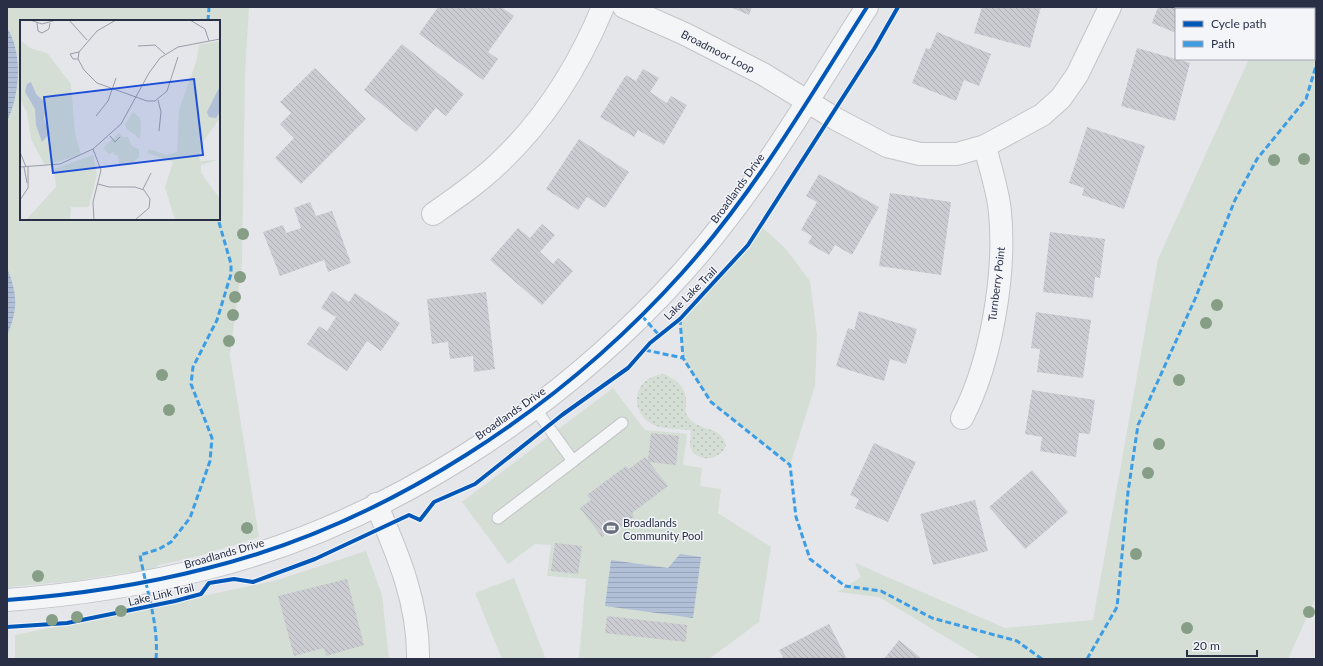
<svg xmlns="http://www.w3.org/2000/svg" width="1323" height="666" font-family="Lato,sans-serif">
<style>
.grass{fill:#d4ded5;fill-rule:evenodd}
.park{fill:url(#park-dots)}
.water{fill:url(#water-rules)}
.building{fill:url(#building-back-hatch)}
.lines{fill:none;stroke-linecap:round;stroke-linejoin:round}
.lane-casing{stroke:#c3c4c8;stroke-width:13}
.street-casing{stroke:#c3c4c8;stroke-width:24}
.lane{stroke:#f4f5f7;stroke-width:11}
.street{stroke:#f4f5f7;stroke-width:22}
.quiet{stroke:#3d9de4;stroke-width:3;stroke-dasharray:6 3;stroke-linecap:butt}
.cycleway-casing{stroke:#f3f5f9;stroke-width:6}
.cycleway{stroke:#0057b8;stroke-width:4}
.tree{fill:#869e86}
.labels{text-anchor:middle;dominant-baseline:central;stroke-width:3;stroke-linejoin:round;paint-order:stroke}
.street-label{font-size:11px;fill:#293046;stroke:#f3f5f9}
.poi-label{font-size:11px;fill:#293046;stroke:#f3f5f9;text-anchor:start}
.inset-road{fill:none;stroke:#9a9da8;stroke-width:1}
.view{fill:#1d4ed8;fill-opacity:0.15;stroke:#1d4ed8;stroke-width:2}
.inset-edge{fill:none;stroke:#293046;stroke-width:2}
</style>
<defs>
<pattern id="park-dots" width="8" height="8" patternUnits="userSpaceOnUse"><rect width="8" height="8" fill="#d4ded5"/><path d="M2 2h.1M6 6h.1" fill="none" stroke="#b6bfb8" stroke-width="1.8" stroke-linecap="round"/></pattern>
<pattern id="water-rules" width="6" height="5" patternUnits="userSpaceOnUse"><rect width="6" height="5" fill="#b1bfd7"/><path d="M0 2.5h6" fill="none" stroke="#98a4ba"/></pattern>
<pattern id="building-back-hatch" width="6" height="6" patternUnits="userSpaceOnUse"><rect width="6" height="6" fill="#caccd1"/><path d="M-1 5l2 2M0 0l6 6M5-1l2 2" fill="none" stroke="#aeb0b5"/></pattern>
</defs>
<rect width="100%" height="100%" fill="#e5e6ea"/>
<!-- grass -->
<path class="grass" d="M7,7H249L245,73L242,264L230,355L259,537L199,556L159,565L149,572L136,574L130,572L74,581L7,587ZM21,21H219V219H21Z
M1273,7H1316V597L1288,659H982L879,597L838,592L861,577L855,563L1005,628L1093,620L1158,259L1249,59H1314V9H1272Z
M761,226L785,248L810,281L817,335L815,386L790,465L711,402L683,358L680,319L748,245Z
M613,388L645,430L687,434L683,465L702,468L700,486L721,489L718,513L771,547L759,622L709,659H579L586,579L547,576L551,545L535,544L508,564L462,502Z
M366,551L382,595L389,659H15V635L274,581Z
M514,578L545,657L540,659H502L475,593Z"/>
<!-- park -->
<path class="park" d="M664,374C676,379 687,388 686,402C686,407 684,412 688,417C699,432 721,425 726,445C721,461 698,463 691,449C689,444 691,436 691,430C680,429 666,429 656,426C629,416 630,377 664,374Z"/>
<!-- water -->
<path class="water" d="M7,28C23,52 20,96 7,121Z
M7,268C18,295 18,309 7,336Z
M680,554L701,557L693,618L605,606L611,560L668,568Z"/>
<!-- building -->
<path class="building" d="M438,7H501L514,16L488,52L498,59L483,80L419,34Z
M730,7H752L749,15Z
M982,7H1041L1030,48L974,33Z
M1158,7H1222L1221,9H1176V33L1152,23Z
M937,32L991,54L979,86L964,80L956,101L912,83L926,48L930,49Z
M402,44L464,94L446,116L436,108L416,132L364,90Z
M1137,48L1190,63L1175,121L1121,106Z
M315,68L366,119L301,184L275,158L294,138L280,124L291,113L280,102Z
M643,69L659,78L650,92L667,103L671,96L687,105L664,145L638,130L634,137L600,117L626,75L636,81Z
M1087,127L1145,146L1124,209L1082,195L1084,188L1069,183Z
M579,139L629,172L605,208L587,197L578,210L546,189Z
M819,174L879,207L852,255L835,245L829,255L808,243L812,236L801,230L817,202L806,196Z
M890,193L951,202L941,275L879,266Z
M310,202L316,216L332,211L351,263L328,272L324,260L280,276L263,232L283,225L286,233L301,228L294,208Z
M542,224L555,235L540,252L553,264L558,258L573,271L542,305L490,260L518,228L530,238Z
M1050,232L1105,239L1100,278L1095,277L1093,298L1043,292Z
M332,291L349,302L355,293L400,323L381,351L367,341L347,371L307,344L319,326L327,331L336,317L321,308Z
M486,292L495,369L474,372L473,356L450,359L448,342L432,344L427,299Z
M859,311L917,329L906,364L890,359L884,381L836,366L848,328L854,330Z
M1036,312L1091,320L1083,378L1037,372L1040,349L1031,348Z
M1032,390L1095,400L1090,434L1079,433L1076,457L1040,451L1042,437L1025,434Z
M651,433L679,436L676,465L649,462L668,486L632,513L634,517L613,532L611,529L602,537L580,508L591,500L587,495L626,466L629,469L645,457L648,460Z
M874,443L916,462L888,522L855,508L859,499L850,495Z
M1032,470L1068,512L1025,549L989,507Z
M975,500L988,551L933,565L920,514Z
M555,543L582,546L578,574L551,571Z
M347,579L364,645L326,656L324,648L294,656L278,596Z
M607,616L687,625L686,642L605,633Z
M829,624L847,659H784L779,650Z
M899,640L922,659H884Z"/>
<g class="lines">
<defs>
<path id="lane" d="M534,407L573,461L622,423
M498,518L573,461"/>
<path id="street" d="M624,7L685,34L763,74L836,119L887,146L920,154H957L985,146L1042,115L1061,98L1077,75L1110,7
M433,214C456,198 478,183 498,164C545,120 579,65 603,7
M962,418C991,363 1006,274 1000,212C998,190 990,168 985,146
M376,504C398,554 419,604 418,659
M7,600C74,595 142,585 208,568C386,524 560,409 682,273C755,192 809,98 867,7"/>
</defs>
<!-- lane casing -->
<use href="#lane" class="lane-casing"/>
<!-- street casing -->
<use href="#street" class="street-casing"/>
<!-- lane -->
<use href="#lane" class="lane"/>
<!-- street -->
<use href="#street" class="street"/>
<!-- quiet -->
<path class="quiet" d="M208,21L209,7
M642,316L659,335
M680,319L683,358L711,402L790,465L796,517L810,559L845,586L881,591L932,618L1017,641L1042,659
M645,350L683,358
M156,659C159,624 146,589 140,555L159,549L171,542L190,518L210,461L212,438L191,384L193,367L217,320L231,274V264L218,219
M1087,659L1117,607L1128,492L1138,425L1195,299L1235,200L1257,159L1306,99L1316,66"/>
<defs>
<path id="cycleway" d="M7,600C74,595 142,585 208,568C386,524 560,409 682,273C755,192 809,98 867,7
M7,627L67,623L175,601L201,594L209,583L234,579L253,582L315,559L409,515L420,520L434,502L475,484L562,415L628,368L650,343L680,319L748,245L874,49L898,7"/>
</defs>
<!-- cycleway casing -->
<use href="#cycleway" class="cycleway-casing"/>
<!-- cycleway -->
<use href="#cycleway" class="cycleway"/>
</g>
<!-- trees -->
<g class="tree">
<circle cx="1304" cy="159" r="6"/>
<circle cx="1274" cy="160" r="6"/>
<circle cx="243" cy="234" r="6"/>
<circle cx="240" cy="277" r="6"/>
<circle cx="235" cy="297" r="6"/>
<circle cx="1217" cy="305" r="6"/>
<circle cx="233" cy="315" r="6"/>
<circle cx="1206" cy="323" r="6"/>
<circle cx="229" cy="341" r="6"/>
<circle cx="162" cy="375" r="6"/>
<circle cx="1179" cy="380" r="6"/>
<circle cx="169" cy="410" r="6"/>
<circle cx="1159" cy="444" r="6"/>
<circle cx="1148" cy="473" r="6"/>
<circle cx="247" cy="528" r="6"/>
<circle cx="1136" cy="554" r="6"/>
<circle cx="38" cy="576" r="6"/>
<circle cx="121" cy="611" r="6"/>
<circle cx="1309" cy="612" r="6"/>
<circle cx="77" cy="617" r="6"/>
<circle cx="52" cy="620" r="6"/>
<circle cx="1187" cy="628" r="6"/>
</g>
<!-- icons -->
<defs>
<symbol id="stadium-bare" viewBox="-9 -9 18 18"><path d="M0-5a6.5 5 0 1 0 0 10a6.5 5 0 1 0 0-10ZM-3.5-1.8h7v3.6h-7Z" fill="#6b707f" stroke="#f3f5f9" stroke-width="2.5" paint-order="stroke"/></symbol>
</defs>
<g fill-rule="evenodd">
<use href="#stadium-bare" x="600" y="517" width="22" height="22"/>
</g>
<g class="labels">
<!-- street labels -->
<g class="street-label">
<text transform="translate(718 51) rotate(27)">Broadmoor Loop</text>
<text transform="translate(737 188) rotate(-54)">Broadlands Drive</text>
<text transform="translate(996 284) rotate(-83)">Turnberry Point</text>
<text transform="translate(690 293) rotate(-45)">Lake Lake Trail</text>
<text transform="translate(510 413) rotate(-35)">Broadlands Drive</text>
<text transform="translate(224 553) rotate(-16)">Broadlands Drive</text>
<text transform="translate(161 594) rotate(-13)">Lake Link Trail</text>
</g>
<!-- poi labels -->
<g class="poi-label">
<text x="623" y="522">Broadlands<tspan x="623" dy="13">Community Pool</tspan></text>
</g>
</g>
<!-- overview -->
<g transform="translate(20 20)">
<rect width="200" height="200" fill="#e5e6ea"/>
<path d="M0,20L10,28L27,33L51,64L55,114L61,135L25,145L15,127L11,119L7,92L0,79ZM200,21V98L184,120L179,135L180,141L198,140L181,145V153L200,179V200H155L145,167L153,142L127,133L129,129L147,135L157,132L159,90L177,39L179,25ZM113,92L120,98L121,104L120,119L106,108L105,104ZM99,113L103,117H108L112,126L119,129V137L110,145L99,144L98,135H94V132L89,134L83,128ZM73,135L77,155L69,187H51L50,200H6L36,167L34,149Z" fill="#d4ded5"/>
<path d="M11,62L16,74L26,83L24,99L30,113L22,122L16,105L15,89L5,72L7,64ZM200,66V92L196,98L189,97L187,92Z" fill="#b1bfd7"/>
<path class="inset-road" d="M10,0L22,4L36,0M49,0L67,20M96,0L77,11L59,32L58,39L64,50L77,63L127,81H135L147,71L158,37M170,0L185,9L189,21M17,3L18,11L22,13L29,9L30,3M118,26L135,25L145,34M58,39H53L50,34L59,32M138,80L141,92L139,111M76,96L88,81L96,58M90,116L95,122L100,117M73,129L81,150L73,182L74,200M0,132L6,147M0,147L40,144L73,129L101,104L129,53L140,38L158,27L200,19M4,147L7,163M78,164L89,167H115L124,170L130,179L129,188L115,200M123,169L131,153M0,180L8,168V147"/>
<path class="view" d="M174,59L183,135L33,153L24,77Z"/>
<rect width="200" height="200" class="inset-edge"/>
</g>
<!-- border -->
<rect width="1323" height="666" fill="none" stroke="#293046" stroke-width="16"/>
<!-- legend -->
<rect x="1175" y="8" width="140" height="52" fill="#f3f5f9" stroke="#a2a6b1"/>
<rect x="1183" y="21" width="20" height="6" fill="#0057b8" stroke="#a2a6b1"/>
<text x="1211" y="28" font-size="12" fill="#293046">Cycle path</text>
<rect x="1183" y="41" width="20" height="6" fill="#3d9de4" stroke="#a2a6b1"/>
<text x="1211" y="48" font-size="12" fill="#293046">Path</text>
<!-- scale -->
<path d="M1187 650v6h70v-6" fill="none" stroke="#293046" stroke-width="2"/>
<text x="1193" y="650" font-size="12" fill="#293046" stroke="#f3f5f9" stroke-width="3" paint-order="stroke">20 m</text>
</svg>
